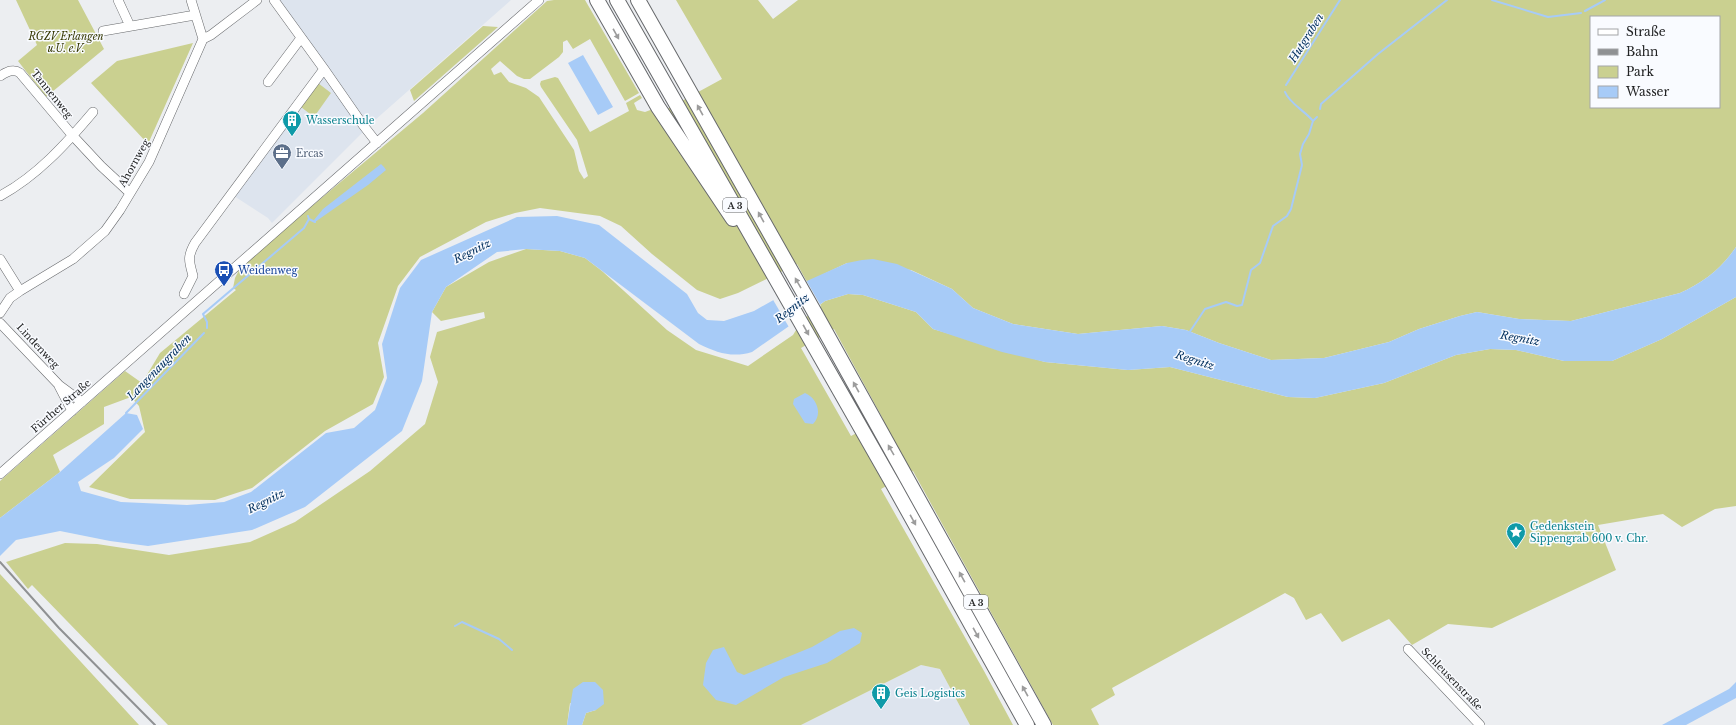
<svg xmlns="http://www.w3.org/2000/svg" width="1736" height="725" font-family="'Libre Baskerville',serif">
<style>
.built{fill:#dde4ee}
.green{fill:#cad090;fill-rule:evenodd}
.water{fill:#a7cbf7}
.pier{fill:#eceef1}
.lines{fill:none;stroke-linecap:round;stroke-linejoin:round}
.stream{stroke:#a7cbf7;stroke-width:2}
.minor-casing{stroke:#67696c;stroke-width:10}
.highway-casing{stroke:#67696c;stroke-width:16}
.minor{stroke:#fff;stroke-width:9}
.highway{stroke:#fff;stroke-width:14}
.rail{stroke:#8f9193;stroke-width:2}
.oneway{fill:#9c9c9c}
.labels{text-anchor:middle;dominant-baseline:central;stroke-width:3;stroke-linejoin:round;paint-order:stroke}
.shield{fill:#f9fbff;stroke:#626466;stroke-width:1}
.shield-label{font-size:9px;font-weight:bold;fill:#222324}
.park-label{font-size:10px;font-style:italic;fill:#343700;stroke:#f9fbff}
.street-label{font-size:10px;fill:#222324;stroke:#f9fbff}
.culture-label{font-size:10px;fill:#0d838f;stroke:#f9fbff;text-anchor:start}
.service-label{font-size:10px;fill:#4e5e75;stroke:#f9fbff;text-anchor:start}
.transit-label{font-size:10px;fill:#164399;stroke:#f9fbff;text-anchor:start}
.water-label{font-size:11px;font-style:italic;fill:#002f5e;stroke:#f9fbff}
</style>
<rect width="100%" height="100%" fill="#eceef1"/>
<!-- built -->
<path class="built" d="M272,0H511L375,120L272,223L268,218L234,196L324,72Z
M921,665L940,669L970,725H801Z"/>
<!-- green -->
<path class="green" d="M16,0H78L104,49L46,97L18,61L37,45Z
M554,0H585L639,93L625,101L590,39L573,49L567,40L563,42V52L559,57L530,79H524L517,76L500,61L491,69L494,75L501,72L509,82L526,88L539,97L574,150L579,171L584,179L588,176L577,140L541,87L540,84L541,81L555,77L558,78L590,132L629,111L626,103L640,95L642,98L634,103L637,110L645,112L653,109L656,115L722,79L676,0H758L773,19L798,0H1736V247C1722,268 1703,283 1680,293L1571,321L1519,319L1477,312L1460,316L1419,329L1389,342L1324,358L1271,360L1219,343L1186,330L1162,326L1078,334L1013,324L973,308L952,289L911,270L847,263L807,282L797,264L738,293L720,299L697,290L652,254L621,226L600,216L540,208L515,213L486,222L420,257L398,286L378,343L384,377L373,404L325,431L252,488L215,500L130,499L89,487L145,432L139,406L131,397L104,407V424L53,455L60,472L0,518V481L125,371L142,383L160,353L236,290L233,288L235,278L239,270L294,221L423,113L547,1ZM1591,17H1719V107H1591Z
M483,26L498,27L414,101L410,90Z
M193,43L148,144L91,83L117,61Z
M318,83L331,93L314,117L301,107Z
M526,249L560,251L585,258L602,271L667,330L696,350L748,366L793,335L804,317L825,301L848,294L863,295L916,312L933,329L1045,362L1128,370L1170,367L1288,397L1315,398L1384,383L1456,355L1490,349L1516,350L1564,361H1612L1662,339L1736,297V506L1715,509L1682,527L1663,514L1598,525L1616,570L1492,628L1448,624L1412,645L1389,619L1342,642L1321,613L1306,620L1294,598L1285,593L1112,688L1115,695L1091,709L1099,725H1053L913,471L881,489L984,671L1013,725H970L940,669L921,665L801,725H582L586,713L596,710L570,703L567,725H168L32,585L28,589L6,562L65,543L97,544L169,555L250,542L295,522L370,471L425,424L438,382L430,357L437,332L485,318L484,312L441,321L432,312L446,287L489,262ZM834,329L883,419L851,436L801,348Z
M0,574L139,725H0Z"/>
<!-- water -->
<path class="water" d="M583,55L613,107L598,115L568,63Z
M381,164L384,167L386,170L368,185L315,222L314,220L323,209Z
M557,216L599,225L687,294L698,313L707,320L724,321L754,311L809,280L847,263L862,260L873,259L897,264L952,289L973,308L1013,324L1078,334L1162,326L1186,330L1219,343L1271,360L1324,358L1389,342L1419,329L1460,316L1477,312L1519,319L1571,321L1680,293C1703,283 1722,268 1736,247V297L1662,339L1612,361H1564L1516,350L1490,349L1456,355L1384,383L1315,398L1288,397L1170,367L1128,370L1045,362L1002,352L933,329L916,312L863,295L848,294L825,301L752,352C733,358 717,353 699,344L585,258L560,251L526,249L497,252L446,287L432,312L422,381L402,431L305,507L252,530L148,546L110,541L60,531L16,540L0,556V518L60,472L126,413L137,415L143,429L114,458L78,482L81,491L121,502L187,505L224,502L251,492L326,433L354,428L375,410L387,378L382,344L400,288L421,260L517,217Z
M805,393C817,398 823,414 813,424L805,423L793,404L794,399Z
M854,628L862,633L860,643L827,663L784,677L736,705L716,700L703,685L706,663L713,650L724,647L737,672L744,675L812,647L840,631Z
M583,682H595L603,690L604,704L596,710L586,713L582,725H567L573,689Z
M1736,682V698L1686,725H1662L1729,689Z"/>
<!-- pier -->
<path class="pier" d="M806,280L821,306L790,329L772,298Z"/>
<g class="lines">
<!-- stream -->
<path class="stream" d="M1492,0L1548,17L1581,13
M1585,11L1605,0
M1286,85L1340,0
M1320,109L1321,104L1378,54L1447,0
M1313,121L1317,117
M309,219L315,222
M207,328V322L203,314L304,228L309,219L308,216
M1189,333L1205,309L1226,302L1237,306L1242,305L1251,270L1260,263L1273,226L1287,216L1291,209L1302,165L1300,154L1303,144L1309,134L1313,121C1305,111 1289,103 1285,92
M126,413L204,333
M455,626L462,622L499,639L512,650"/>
<defs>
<path id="minor" d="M118,0L130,26
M191,0L203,39
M274,0L324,69L363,125L377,143
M103,31L195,15
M0,76C7,72 13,68 20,73L73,136L101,166L130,193
M268,82L301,38
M0,196C37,176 66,144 93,112
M0,259L20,291
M184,294L193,276C189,261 187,257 195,243L324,69
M0,313L10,298L20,291L73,259L105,231L120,210L149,162L203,39L211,35L257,0
M0,323L59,385L82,402
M59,386L72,411
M0,474L539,0
M1408,649L1480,725"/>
<path id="highway" d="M597,0L658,107L733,219
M617,0L894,486L1027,725
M638,0L815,313L1044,725"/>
</defs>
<!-- minor casing -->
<use href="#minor" class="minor-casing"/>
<!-- highway casing -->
<use href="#highway" class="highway-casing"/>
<!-- minor -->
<use href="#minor" class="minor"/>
<!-- highway -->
<use href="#highway" class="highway"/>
<!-- rail -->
<path class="rail" d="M0,562L59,628L155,725"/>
</g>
<!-- one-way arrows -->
<defs><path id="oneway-solid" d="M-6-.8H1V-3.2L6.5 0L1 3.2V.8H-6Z"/></defs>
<g class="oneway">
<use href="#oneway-solid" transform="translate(616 34) rotate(61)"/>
<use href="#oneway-solid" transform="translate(700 110) rotate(-119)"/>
<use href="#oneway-solid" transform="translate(761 217) rotate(-119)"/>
<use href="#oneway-solid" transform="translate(798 283) rotate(-120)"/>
<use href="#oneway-solid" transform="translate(806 330) rotate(61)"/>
<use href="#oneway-solid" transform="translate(856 387) rotate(-119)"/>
<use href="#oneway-solid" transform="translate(891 450) rotate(-120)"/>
<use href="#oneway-solid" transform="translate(913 520) rotate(61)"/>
<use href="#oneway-solid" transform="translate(962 577) rotate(-119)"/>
<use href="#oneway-solid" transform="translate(976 633) rotate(61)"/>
<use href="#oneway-solid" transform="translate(1025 691) rotate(-119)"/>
</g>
<!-- icons -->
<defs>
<symbol id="building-pin" viewBox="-11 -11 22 30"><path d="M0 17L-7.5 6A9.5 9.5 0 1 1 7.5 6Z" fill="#0f9aa8" stroke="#f9fbff"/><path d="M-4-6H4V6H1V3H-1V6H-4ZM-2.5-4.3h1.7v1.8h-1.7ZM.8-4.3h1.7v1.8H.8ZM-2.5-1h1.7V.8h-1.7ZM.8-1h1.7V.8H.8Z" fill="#fff"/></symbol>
<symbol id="office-pin" viewBox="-11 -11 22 30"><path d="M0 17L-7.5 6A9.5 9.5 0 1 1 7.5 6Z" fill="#5c6f8a" stroke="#f9fbff"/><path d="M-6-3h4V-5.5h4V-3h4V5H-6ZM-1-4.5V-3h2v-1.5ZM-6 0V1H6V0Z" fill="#fff"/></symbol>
<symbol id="bus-pin" viewBox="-11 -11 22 30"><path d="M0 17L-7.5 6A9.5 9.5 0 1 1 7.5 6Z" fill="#1a4fb4" stroke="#f9fbff"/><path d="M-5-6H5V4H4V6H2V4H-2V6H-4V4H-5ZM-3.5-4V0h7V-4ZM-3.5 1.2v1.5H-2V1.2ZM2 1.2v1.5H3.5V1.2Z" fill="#fff"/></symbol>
<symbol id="sight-pin" viewBox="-11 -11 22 30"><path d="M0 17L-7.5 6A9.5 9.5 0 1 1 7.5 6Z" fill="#0f9aa8" stroke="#f9fbff"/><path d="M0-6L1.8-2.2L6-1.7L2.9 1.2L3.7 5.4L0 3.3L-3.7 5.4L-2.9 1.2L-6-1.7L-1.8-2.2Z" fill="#fff"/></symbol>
</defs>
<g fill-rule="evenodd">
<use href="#building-pin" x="281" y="109" width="22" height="30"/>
<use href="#office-pin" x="271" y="142" width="22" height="30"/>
<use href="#bus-pin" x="213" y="259" width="22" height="30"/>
<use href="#sight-pin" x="1505" y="521" width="22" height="30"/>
<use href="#building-pin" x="870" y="682" width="22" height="30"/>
</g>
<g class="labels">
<!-- shield labels -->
<g class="shield">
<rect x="723" y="198" width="24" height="14" rx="3"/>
<rect x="964" y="595" width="24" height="14" rx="3"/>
</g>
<g class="shield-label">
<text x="735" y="205">A 3</text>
<text x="976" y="602">A 3</text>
</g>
<!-- park labels -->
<g class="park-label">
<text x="66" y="36">RGZV Erlangen<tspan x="66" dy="12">u.U. e.V.</tspan></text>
</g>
<!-- street labels -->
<g class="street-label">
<text transform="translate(52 94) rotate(51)">Tannenweg</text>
<text transform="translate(134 163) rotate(-61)">Ahornweg</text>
<text transform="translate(38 346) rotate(47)">Lindenweg</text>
<text transform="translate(61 406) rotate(-41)">Fürther Straße</text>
<text transform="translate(1452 679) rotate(46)">Schleusenstraße</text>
</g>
<!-- culture labels -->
<g class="culture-label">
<text x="306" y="120">Wasserschule</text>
<text x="1530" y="526">Gedenkstein<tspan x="1530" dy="12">Sippengrab 600 v. Chr.</tspan></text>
<text x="895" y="693">Geis Logistics</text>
</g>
<!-- service labels -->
<g class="service-label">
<text x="296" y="153">Ercas</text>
</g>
<!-- transit labels -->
<g class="transit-label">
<text x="238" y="270">Weidenweg</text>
</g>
<!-- water labels -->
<g class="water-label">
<text transform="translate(1306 38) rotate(-58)">Hutgraben</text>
<text transform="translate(472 251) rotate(-27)">Regnitz</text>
<text transform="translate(792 308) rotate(-38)">Regnitz</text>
<text transform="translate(1520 338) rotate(10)">Regnitz</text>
<text transform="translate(1195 360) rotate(18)">Regnitz</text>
<text transform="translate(159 367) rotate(-46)">Langenaugraben</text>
<text transform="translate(266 501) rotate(-27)">Regnitz</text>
</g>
</g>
<!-- legend -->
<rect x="1590" y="16" width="130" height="92" fill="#f9fbff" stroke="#a3a5a7"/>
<rect x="1598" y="29" width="20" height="6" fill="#ffffff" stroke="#a3a5a7"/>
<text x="1626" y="36" font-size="12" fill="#222324">Straße</text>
<rect x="1598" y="49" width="20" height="6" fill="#8f9193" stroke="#a3a5a7"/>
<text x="1626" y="56" font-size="12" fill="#222324">Bahn</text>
<rect x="1598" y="66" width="20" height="12" fill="#cad090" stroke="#a3a5a7"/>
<text x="1626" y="76" font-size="12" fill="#222324">Park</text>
<rect x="1598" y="86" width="20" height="12" fill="#a7cbf7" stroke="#a3a5a7"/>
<text x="1626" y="96" font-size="12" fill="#222324">Wasser</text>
</svg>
